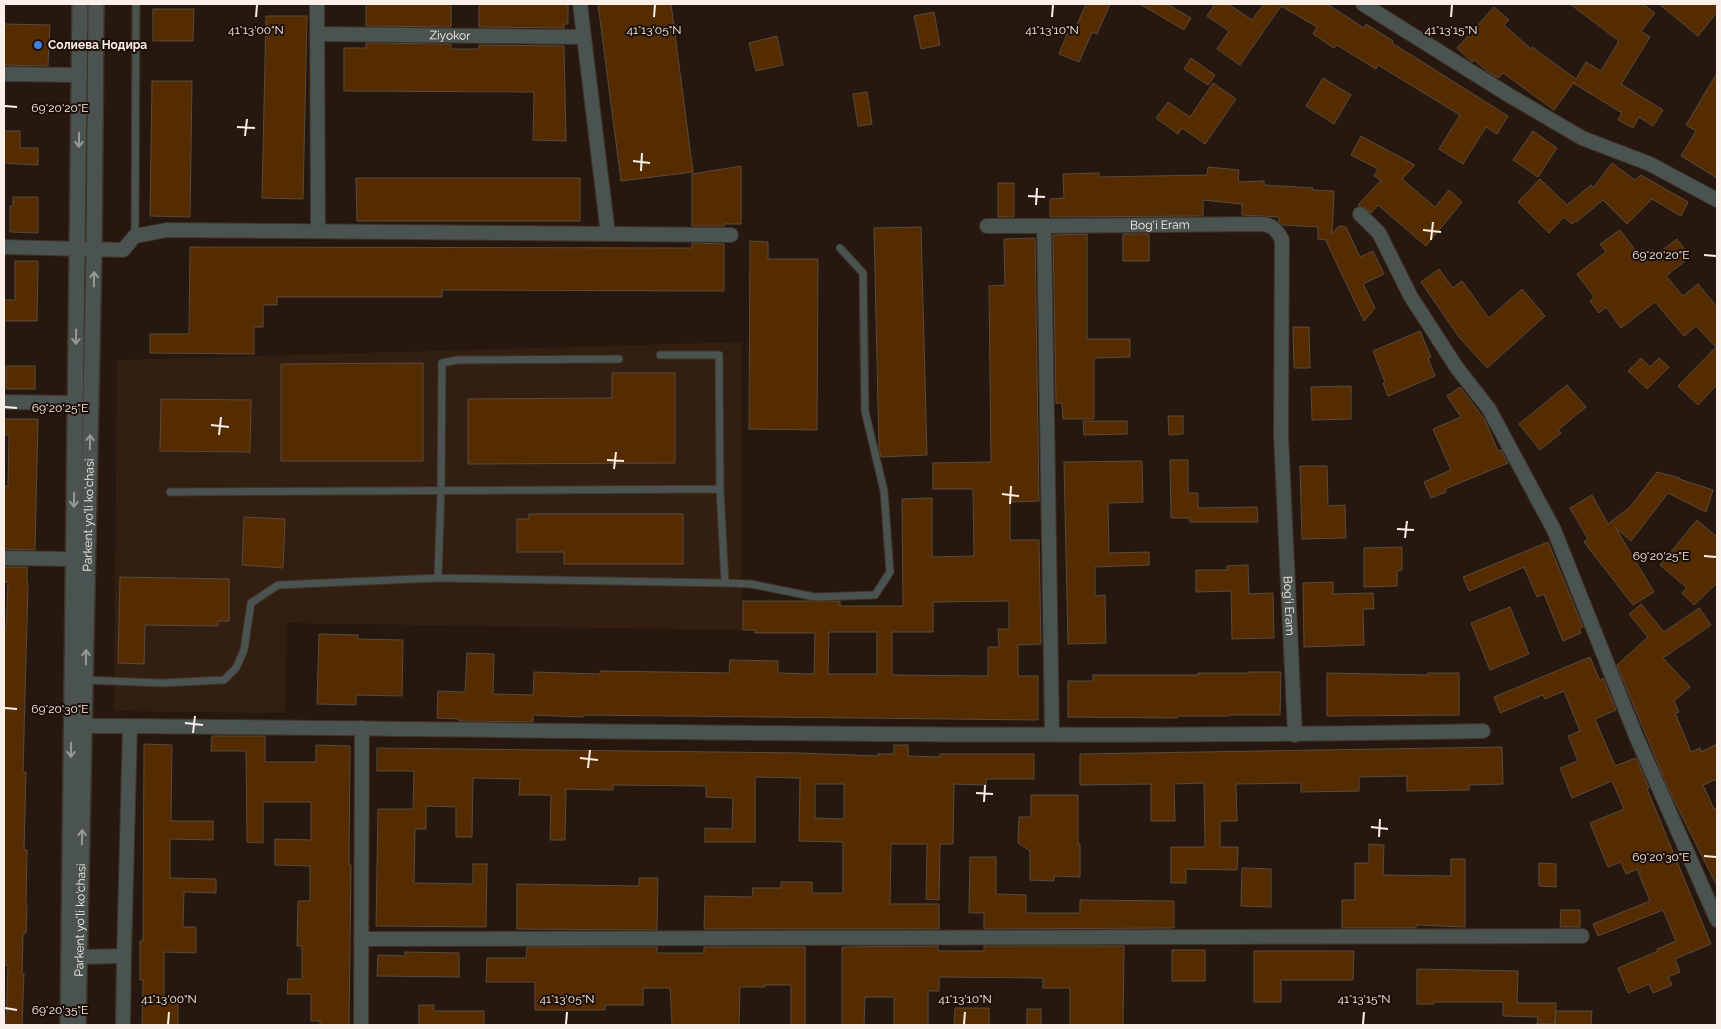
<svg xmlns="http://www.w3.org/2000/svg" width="1721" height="1029" font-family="Raleway,sans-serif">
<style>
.built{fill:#321f12}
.building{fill:#542c00;stroke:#594a3e;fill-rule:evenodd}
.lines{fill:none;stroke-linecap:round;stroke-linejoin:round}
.service-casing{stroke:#3f3229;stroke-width:9}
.minor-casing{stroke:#3f3229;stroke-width:16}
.tertiary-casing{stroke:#3f3229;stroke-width:18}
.service{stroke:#4a534f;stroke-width:7}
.minor{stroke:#4a534f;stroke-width:14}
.tertiary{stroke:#4a534f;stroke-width:15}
.oneway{stroke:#999994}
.ticks{fill:none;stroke:#faefe9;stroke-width:2}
.shop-dot{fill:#3f7fe0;stroke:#1c0f07;stroke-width:2}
.labels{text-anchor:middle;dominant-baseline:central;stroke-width:4;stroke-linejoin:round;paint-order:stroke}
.street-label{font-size:12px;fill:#faefe9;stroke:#1c0f07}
.poi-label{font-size:12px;font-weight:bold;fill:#faefe9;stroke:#1c0f07;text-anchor:start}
.ticks-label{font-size:12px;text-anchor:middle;fill:#faefe9;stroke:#1c0f07;stroke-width:4;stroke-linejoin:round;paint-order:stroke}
</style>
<rect width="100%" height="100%" fill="#26180f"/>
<!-- built -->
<path class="built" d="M742,342V630L287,623L285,713L114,711L117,360Z"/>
<!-- building -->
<path class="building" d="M366,4H451V27L366,26Z
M479,4H568V24H564V28L479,27Z
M598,4H671L693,172L621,181Z
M1086,4H1110L1097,34L1092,32L1079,62L1059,54L1067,34L1072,36Z
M1140,4H1167L1191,18L1184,30Z
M1215,4H1228L1252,20L1264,4H1327L1364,28L1366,24L1393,41L1392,43L1508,116L1497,134L1486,127L1463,164L1439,149L1460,115L1378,65L1376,69L1337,45L1334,48L1313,34L1317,27L1281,6L1240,65L1217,49L1229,31L1207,16Z
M1570,4H1643L1655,13L1641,31L1650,37L1621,84L1663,110L1653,126L1639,117L1633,128L1618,120L1622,113L1573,83L1575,81L1554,110L1503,73L1498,78L1487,71L1474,60L1472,62L1457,48L1494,7L1509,20L1504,25L1531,49L1532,47L1576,79L1586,62L1601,71L1619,41Z
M1659,4H1717V12L1698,36Z
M153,9H194L193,41H153Z
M934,12L940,45L921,49L914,16Z
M266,16H307L303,199L262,198Z
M4,24L50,25L48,66L4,65Z
M777,36L783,65L756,71L749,43Z
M366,43L451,44V49H479V45L564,46L566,141L533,140L534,92L344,91V48H366Z
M1191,58L1215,75L1208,85L1184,69Z
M1717,73V178L1681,156L1696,131L1686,125Z
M1323,78L1351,95L1334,124L1306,106Z
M152,81H192L190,217L150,216Z
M1213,83L1236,99L1205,144L1182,128L1178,134L1156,118L1168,102L1190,117Z
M867,92L872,124L858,126L853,94Z
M4,131H20V148H38V165L4,163Z
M1533,131L1557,148L1538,177L1513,160Z
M1361,136L1415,165L1402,179L1435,207L1449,190L1462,202L1426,246L1378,205L1371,213L1366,208L1358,205L1381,180L1374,176L1378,169L1351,155Z
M1612,163L1635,180L1641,175L1688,202L1681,216L1652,199L1627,224L1603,200L1576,222L1575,221L1572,224L1564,217L1549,233L1518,202L1540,179L1567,205L1591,185L1593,188Z
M741,166V224H724V226H692V174Z
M1208,167L1239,170L1238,182L1264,181V185L1313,188L1312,190L1334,191L1332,234L1339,226L1346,227L1360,257L1373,251L1384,274L1363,284L1375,308L1364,321L1326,241L1327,240L1318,239V227L1283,225L1279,221V217L1242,215V204L1203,200V216L1050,217V199L1064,198L1063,174L1099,173V177L1207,175Z
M356,178H580V221H357Z
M998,183H1014V217H998Z
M13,197H38V233L10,232V206H13Z
M921,227L927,455L881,457L879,448L874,228Z
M1620,230L1645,263L1677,239L1690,257L1666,276L1683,296L1698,284L1717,307V385L1698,405L1678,386L1716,347L1696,326L1684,336L1655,302L1621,328L1606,307L1599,313L1590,301L1594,297L1577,274L1606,252L1600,244Z
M1087,234V339H1130V357L1094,358V419H1063L1062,403H1056L1053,235Z
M1123,234H1149V261H1123Z
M1035,238L1039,501L1010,502V540H1039L1041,644L1018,645V676H1038V720L584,715L583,717L533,715V722L459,721V719L437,718L438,691L465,692L467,653L494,654L493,694L533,695L534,672L600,674V671L729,673L730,660L778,661V673L814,674L815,633H755V630H743V601H840V606H903L902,499L932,498V557L974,556L973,489H933V463L991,462L989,286L1005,285L1004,239ZM1009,601V629H998L999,647H988V676L892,675V632H933V602ZM829,632H877V674H828Z
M750,241L768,242V259H818L817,430L749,429Z
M692,243L724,244V291L442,290V297H277V305H263V327H254V354L150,353V334H189L190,247L692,248Z
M15,261H38L37,321H4V300H15Z
M1439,269L1453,288L1462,281L1489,318L1522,289L1545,316L1487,368L1459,337L1421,282Z
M1293,327H1309L1310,368H1294Z
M1420,331L1431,357L1428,358L1435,376L1388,396L1383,383L1385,382L1373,351Z
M1641,358L1650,367L1659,358L1669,367L1647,389L1628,371Z
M423,363V461H281V364Z
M6,366H35V389H6Z
M612,373H675V463L468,464V399L612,398Z
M1567,385L1586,407L1558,430L1561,433L1540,450L1519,424Z
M1351,386V419L1312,420L1311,387Z
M1460,387L1485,420L1498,451L1501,450L1508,463L1445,489L1446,492L1431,498L1424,482L1451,470L1433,429L1461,417L1447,396Z
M161,399L251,400L250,452L160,451Z
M1168,416H1183V434L1169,435Z
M4,419H38L35,550L4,549V486H8L9,435H4Z
M1083,421H1127V434L1084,435Z
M1170,460H1188V493H1198V508L1257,507L1258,522H1190V518H1171Z
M1142,461L1143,502L1108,503L1109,553L1149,552V565L1095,567V596L1105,595L1106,643L1068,644L1064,462Z
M1300,466H1327L1328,506L1345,505L1346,538L1302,539Z
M1657,472L1680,478L1679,479L1713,490L1706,512L1668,493L1631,541L1615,527L1654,592L1633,605L1584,542L1588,539L1570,508L1592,495L1608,524L1630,507Z
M529,514H683V564H564V552H517V519H529Z
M244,517L285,519L283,568L242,565Z
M1697,520L1717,537V583L1694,605L1682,593L1687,588L1660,565Z
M1548,542L1583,627L1579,629L1581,633L1563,641L1544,594L1537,597L1524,567L1469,591L1463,577Z
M1402,547V570L1397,571V586L1364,587V548Z
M1248,565L1249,594L1273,593L1274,638L1232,639L1231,591L1196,592V570H1227V566Z
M4,567H27V583H28L23,772H26L24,850H27L26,903L27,904L26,933H23L22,974H24L22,1025H6L8,965H4V630H6L8,582H4Z
M120,577L229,579V621H218V626L145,625L144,664L118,663Z
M1333,582V594L1373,593L1374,609H1363L1364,645L1304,647L1303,583Z
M1641,604L1664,632L1699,608L1711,625L1663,658L1690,687L1674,701L1679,712L1675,713L1691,752L1700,748L1701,752L1717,744V779L1703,785L1714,809L1717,808V886L1668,788L1617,665L1648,637L1629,614Z
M1510,607L1529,654L1490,670L1471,623Z
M319,634L358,635V639L403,640L402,696L356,695V705L317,704Z
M1590,657L1600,681L1603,678L1616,710L1595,719L1615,766L1636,758L1649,788L1647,789L1711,944L1675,959L1680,972L1668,977L1672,985L1653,993L1649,984L1628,993L1618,968L1658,951L1657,949L1676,941L1663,910L1598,936L1593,924L1650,901L1637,869L1626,874L1621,862L1608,867L1590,823L1624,809L1612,781L1572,798L1560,768L1578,761L1568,736L1580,731L1564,691L1545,699L1543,695L1500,713L1494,697Z
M1249,672H1281L1280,715H1230V716H1177V718L1068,717V681H1093V675H1198V673H1249Z
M1327,673L1428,675V673H1459V715L1327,716Z
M212,736H265V762H316V745L350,746L349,865H351L349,1025H320V1021H311V994H287L288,979H302V946H297L298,901H310V866L275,865V839L311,840V802H263V843L247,842L246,751H211Z
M144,744L172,745L171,821H213V840L170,839V878L216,879V893L184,892L183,927H196V953L164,952V999H178V1025H142L143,980H140V941H143Z
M894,745H908V756L940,757V754H1034V779H986V785L954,784L953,844H940L939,900L926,899L927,844H891L890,904H939V929H704L705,896L752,897L753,888H781V882H812V893H843V842L799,841L800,778L755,777V842H705V828L732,829L733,798L706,797V786L613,785V790L566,789L565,840H550L551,795H519L520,779L473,778L472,837H456V807L426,806V829H415L414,883L473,884V864H487L486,927L376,926L378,809H413L414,771H377V748L801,753L878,756V754H894ZM815,784H844V819L815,818Z
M1502,747L1503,784L1469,785V790L1407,791V776L1359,777V791L1301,792V783L1236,784L1237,821H1220V847H1238L1237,870L1186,869V883H1171V847H1205L1204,783L1174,784L1175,821H1151V784L1080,785V754Z
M1031,795H1078V844H1080V877L1054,876V881L1030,880V851L1018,843L1019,817H1031Z
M1369,844L1384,845L1383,875L1451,876V859H1465V927L1416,925V928H1342V900H1355V863H1369Z
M970,857H996V894L1026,895V913H1080V900L1174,901V928L984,929V913H969Z
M1539,863L1556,864V887L1539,886Z
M1242,868L1271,869V907L1241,906Z
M639,878H658L657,930L517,929V884L639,886Z
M1561,910H1580V927H1560Z
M938,946V951H984V946H1124L1123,1025H1070V988H1043V978L939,977V991H928V1025H894V997H865L864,1025H842V947Z
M527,947H657V953H704V947H805V1025H791V985H764L765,987H740L739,1025H672L670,988H643V1005H605V1010H535V982H486L487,958H526Z
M1172,950H1205V981H1172Z
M1254,951H1354L1353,980H1281V1002H1254Z
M405,952L459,953V977L377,976L378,955L405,956Z
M1417,969L1518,971L1517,1003H1556L1555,1024H1537L1538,1017L1503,1016V1002H1434V1004H1417Z
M419,1005H434V1011H484V1025H419Z
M955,1008H989V1025H954Z
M1027,1009H1041V1025H1027Z
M1556,1011H1592L1591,1025H1555Z"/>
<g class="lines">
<defs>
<path id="service" d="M135,236L136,4
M660,355H719L720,489L725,583
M170,492L720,489
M438,578L441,490L442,363L457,360L619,359
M85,680L161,683L224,680L236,668L244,650L251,603L278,585L438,578L725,583L751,584L815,597L875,595L890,572L884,491L865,411L863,273L840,248"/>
<g id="minor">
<path d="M317,4L318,231"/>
<path d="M580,4L608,234"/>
<path d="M1363,4L1507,94L1582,138L1650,164L1717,200"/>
<path id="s1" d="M318,34L584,37"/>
<path d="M4,74L80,75"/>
<path d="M1360,214L1379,233L1411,297L1457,368L1489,409L1554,530L1636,736L1717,920"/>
<path d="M987,226H1044"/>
<path d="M4,247L123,250L135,236L167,230L731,235"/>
<path d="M4,402L75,403"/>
<path d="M4,558L73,559"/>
<path d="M73,726H130"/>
<path id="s2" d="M1052,734L1044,226L1261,224C1273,225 1277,230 1282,240L1281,435L1295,735"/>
<path d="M361,939L1582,936"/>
<path d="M79,957L124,956L130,726C581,730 1032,740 1483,731"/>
<path d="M123,1025L124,956"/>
<path d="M361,1025L362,728"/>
</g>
<g id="tertiary">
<path d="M68,1025L80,4"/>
<path id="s3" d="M78,1025L94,249L96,4"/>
</g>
</defs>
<!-- service casing -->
<use href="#service" class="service-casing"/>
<!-- minor casing -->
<use href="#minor" class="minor-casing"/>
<!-- tertiary casing -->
<use href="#tertiary" class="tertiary-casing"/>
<!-- service -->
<use href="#service" class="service"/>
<!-- minor -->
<use href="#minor" class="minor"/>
<!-- tertiary -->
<use href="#tertiary" class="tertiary"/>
</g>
<!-- one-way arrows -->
<defs><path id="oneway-shaft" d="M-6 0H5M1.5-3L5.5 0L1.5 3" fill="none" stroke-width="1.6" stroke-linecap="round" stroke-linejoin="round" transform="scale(1.25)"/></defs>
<g class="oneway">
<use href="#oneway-shaft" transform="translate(79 140) rotate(91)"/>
<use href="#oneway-shaft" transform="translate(94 279) rotate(-89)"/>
<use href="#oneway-shaft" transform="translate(76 337) rotate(91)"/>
<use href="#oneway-shaft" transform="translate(90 442) rotate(-89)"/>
<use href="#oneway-shaft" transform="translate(74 500) rotate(91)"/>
<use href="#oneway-shaft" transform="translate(86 657) rotate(-89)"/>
<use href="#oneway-shaft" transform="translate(71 750) rotate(91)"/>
<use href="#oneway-shaft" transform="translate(82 837) rotate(-89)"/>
</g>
<!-- ticks -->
<path class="ticks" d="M256,17L257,5M654,17L655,5M1052,17L1053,5M1451,17L1452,5M5,106L17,107M237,127L255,128M245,136L247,119M633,161L650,163M641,171L642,153M1028,196L1045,197M1036,205L1037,188M1423,230L1441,232M1431,240L1433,222M1704,255L1716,256M5,407L17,408M211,425L229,427M219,435L221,417M607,460L624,461M614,469L616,452M1002,494L1019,496M1010,504L1011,486M1397,529L1414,530M1405,538L1407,521M1704,556L1716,557M5,708L17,709M185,723L203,725M193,733L195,716M580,758L598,760M588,768L590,750M976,793L993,794M984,802L985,785M1371,827L1388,829M1379,837L1380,819M1704,856L1716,857M5,1008L17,1010M168,1024L169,1012M566,1024L567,1012M964,1024L965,1012M1363,1024L1364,1012"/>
<!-- markers -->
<circle class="shop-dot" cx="38" cy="45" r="5"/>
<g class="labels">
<!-- street labels -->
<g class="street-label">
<text stroke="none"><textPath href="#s1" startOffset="132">Ziyokor</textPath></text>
<text stroke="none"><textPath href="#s2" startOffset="624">Bog'i Eram</textPath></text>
<text stroke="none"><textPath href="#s3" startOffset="510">Parkent yo'li ko'chasi</textPath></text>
<text stroke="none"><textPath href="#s2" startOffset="1119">Bog'i Eram</textPath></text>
<text stroke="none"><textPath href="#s3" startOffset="105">Parkent yo'li ko'chasi</textPath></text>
</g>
<!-- poi labels -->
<g class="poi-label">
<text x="48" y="45">Солиева Нодира</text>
</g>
</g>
<g class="ticks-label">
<text x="256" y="34">41°13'00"N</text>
<text x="654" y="34">41°13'05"N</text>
<text x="1052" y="34">41°13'10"N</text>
<text x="1451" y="34">41°13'15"N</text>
<text x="60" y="112">69°20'20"E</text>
<text x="1661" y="259">69°20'20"E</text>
<text x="60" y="412">69°20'25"E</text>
<text x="1661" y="560">69°20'25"E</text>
<text x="60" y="713">69°20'30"E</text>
<text x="1661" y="861">69°20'30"E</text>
<text x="169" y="1003">41°13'00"N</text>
<text x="567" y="1003">41°13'05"N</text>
<text x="965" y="1003">41°13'10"N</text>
<text x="1364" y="1003">41°13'15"N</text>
<text x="60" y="1014">69°20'35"E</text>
</g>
<!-- border -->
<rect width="1721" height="1029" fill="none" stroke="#faefe9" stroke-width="10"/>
</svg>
